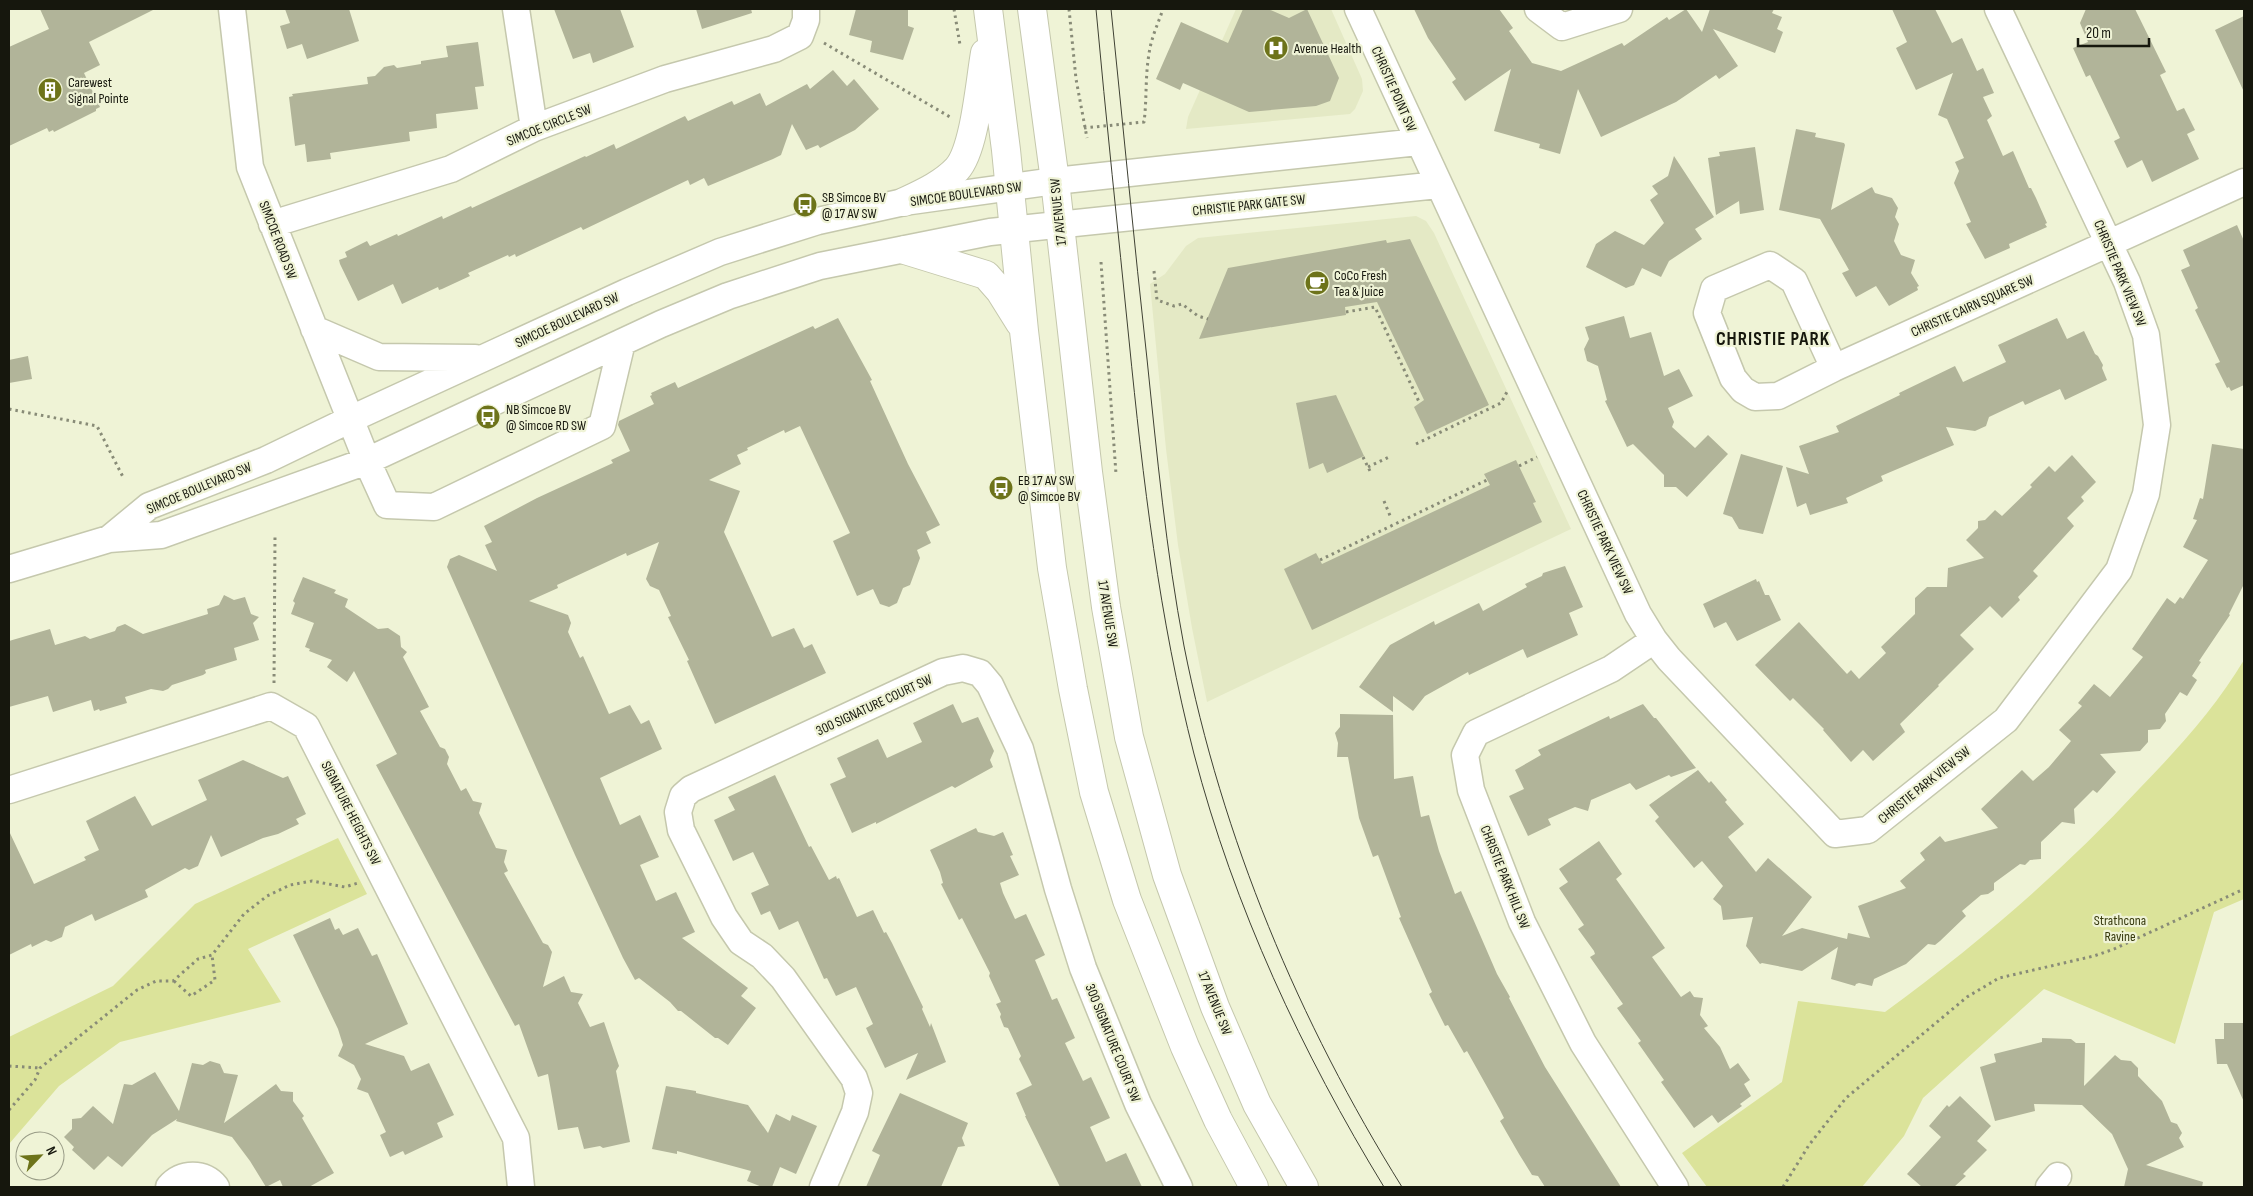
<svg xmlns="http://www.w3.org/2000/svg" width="2253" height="1196" font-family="'Sofia Sans Condensed',sans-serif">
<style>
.built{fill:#e4e9c5}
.green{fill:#dbe39a}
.building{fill:#b1b499}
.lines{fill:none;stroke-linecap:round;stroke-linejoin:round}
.minor-casing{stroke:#c5c8ad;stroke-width:29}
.major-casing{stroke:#c5c8ad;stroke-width:30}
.path{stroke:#888b77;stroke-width:3;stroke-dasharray:2.5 4;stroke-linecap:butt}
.minor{stroke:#fff;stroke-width:26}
.major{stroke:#fff;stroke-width:28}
.tram{stroke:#3f4133;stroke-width:1}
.labels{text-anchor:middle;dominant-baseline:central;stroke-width:4.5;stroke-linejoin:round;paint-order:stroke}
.poi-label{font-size:14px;fill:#16170d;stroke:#eff3d6;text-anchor:start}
.street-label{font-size:14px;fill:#16170d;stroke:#eff3d6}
.park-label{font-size:14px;fill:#36390d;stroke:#eff3d6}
.district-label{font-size:19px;font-weight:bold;letter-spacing:1px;fill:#16170d;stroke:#eff3d6}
</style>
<rect width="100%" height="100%" fill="#eff3d6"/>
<!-- built -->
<path class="built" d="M1236,9H1331L1362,79L1363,91L1355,109L1350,114L1186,129L1188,117Z
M1416,216L1426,221L1434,233L1571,529L1207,702L1192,628L1178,545L1166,449L1150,284L1165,274L1186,246L1198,238Z"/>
<!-- green -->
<path class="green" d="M2244,660V899L2214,912L2175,1044L2044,989L1923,1098L1904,1136L1862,1187H1707L1682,1153L1782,1082L1798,1001L1885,1012C1977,945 2062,872 2139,789C2178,749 2215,708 2244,660Z
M338,838L367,894L248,949L281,1002L120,1042L59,1086L9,1144V1037L113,986L195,904Z"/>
<!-- building -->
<path class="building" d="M40,9H155L89,42L100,65L84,73L100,107L96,109V111L54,132L53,130L49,132L47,128L9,146V47L49,29Z
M285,9H349L359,41L307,59L302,44L287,49L280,26L290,23Z
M554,9H620L634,47L593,63L590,53L573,59Z
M696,9H751L752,13L702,29Z
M856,9H908V26L914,28L903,60L870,52L872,41L849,35Z
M1243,9H1268L1289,18L1307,9L1339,78L1330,101L1316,106L1249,112L1183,83L1180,90L1156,79L1181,22L1228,43Z
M1414,9H1499L1513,28L1509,31L1532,63L1561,71L1622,43L1624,46L1667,17L1669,20L1686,9L1702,32L1710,9H1774L1772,13L1782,17L1777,29L1783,32L1775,53L1713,29L1738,66L1719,79L1716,75L1676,102L1601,137L1578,89L1560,154L1539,148L1540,144L1494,131L1511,69L1465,101L1452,82L1456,79L1428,38Z
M1892,9H1935L1952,43L1962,38L1977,71L1983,68L1994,93L1983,97L1992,116L1987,120L2003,156L2013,151L2029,188H2031L2036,198L2047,223L2045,224L2047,227L2009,244L2010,248L1985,259L1966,224L1971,222L1954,183L1959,171L1955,162L1964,158L1947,119L1938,115L1953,73L1916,90L1896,48L1907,42Z
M2086,9H2135L2166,72L2160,75L2177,111L2184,108L2195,130L2187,134L2199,159L2152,182L2142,160L2127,168L2114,141L2120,138L2090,75L2086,77L2073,48L2088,42L2080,23Z
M2244,16V92L2215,30Z
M478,42L484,86L475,87L478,109L436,114L437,128L409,132L410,141L330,153L331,159L307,162L305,144L295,146L289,97L293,96L292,94L368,84L367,77L375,76L384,67L394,65L397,68L421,64V61L448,57L446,46Z
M833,70L847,86L854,79L879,109L855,130L820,148L818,145L806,150L792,124L781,155L773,159L708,186L704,178L690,185L688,180L583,230L581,227L516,257L515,254L509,257L508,255L468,273L470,276L442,289L439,290L438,287L402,304L393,284L358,301L340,264L339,260L347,257L345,252L367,241L370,246L397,234L398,236L442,216L443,219L471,206L472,208L585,156L586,157L614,144L616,149L685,116L688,121L732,101L734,105L760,93L766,106L807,84L810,89Z
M1796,129L1816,133L1815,137L1844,143L1845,145L1831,210L1872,187L1875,193L1892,198L1898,208L1895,217L1899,224L1894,241L1901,255L1915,260L1911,273L1919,286L1917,287L1918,290L1889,306L1876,286L1856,297L1842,273L1849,270L1820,219L1779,210Z
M1755,147L1764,210L1740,214L1739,201L1716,215L1708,158L1720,156L1719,152Z
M1674,156L1714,217L1695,229L1702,239L1669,261L1661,277L1642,268L1634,285L1626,288L1586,267L1596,244L1615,231L1644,245L1664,223L1650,200L1658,194L1652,186L1668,176Z
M2237,225L2244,241V385L2231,391L2229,387L2227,388L2215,364L2220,362L2195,310L2198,308L2181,270L2190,266L2183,250Z
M1410,239L1489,405L1427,434L1414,407L1424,400L1377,302L1345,307L1346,315L1199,339L1228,268L1386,240L1387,243Z
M1624,316L1630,338L1651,332L1664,376L1679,369L1693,396L1668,408L1674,422L1672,427L1695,448L1708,435L1728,454L1687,497L1676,487H1664V475L1633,444L1627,447L1605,401L1607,400L1598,366L1587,361L1584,349L1589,339L1585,327Z
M838,318L872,380L870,381L908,464L940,525L926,532L931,543L917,550L920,558L910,585L903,588L897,603L889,607L880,604L873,589L857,596L833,541L850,533L800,426L785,433L784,430L747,448L748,450L737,455L741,464L709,480L740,491L724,532L772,637L794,628L804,648L812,644L826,673L715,724L687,661L689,660L668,617L671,616L659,590L650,586L646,579L659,542L627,556L626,553L557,585L558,588L529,601L568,615L571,623L568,632L580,658L583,656L609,714L630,705L641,724L649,720L662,749L600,778L620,825L640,815L659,857L640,865L656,901L676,892L695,932L682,938L748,988L741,996L756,1008L728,1045L718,1038H715L681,1011H678L670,1002L639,978L635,980L623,958L575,855L447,567L450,559L459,555L497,571L485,545L492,542L484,526L537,498L613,463L611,460L630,451L618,425L619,421L654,404L650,396L652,395L651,393L675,382L678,388L813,326L815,329Z
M2057,318L2067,339L2084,331L2095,354L2098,356L2103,365L2102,368L2107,380L2065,400L2060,389L2025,405L2023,401L1989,417L1986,426L1975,431L1946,427L1954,445L1881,476L1883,481L1846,498L1848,503L1810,515L1806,503L1797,507L1786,467L1809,474L1799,446L1839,432L1836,426L1900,395L1899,393L1955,366L1963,382L2006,362L1998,345Z
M28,356L32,379L9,383V360Z
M1336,395L1364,456L1327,473L1323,463L1309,469L1296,403Z
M2212,444L2244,449V584L2229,614L2230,615L2199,661L2201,662L2192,676L2197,680L2187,696L2180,692L2165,714L2166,721L2160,729L2148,730V742L2140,751L2100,754L2116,772L2097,793L2093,790L2074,809L2075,824L2062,822L2041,842V859L2030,860L2025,865L2020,864L1994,883V890L1988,894L1981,895L1962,911L1966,916L1940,941L1935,945L1928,944L1906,964L1874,979L1872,986L1859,983L1856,984L1855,986L1831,979L1838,947L1802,971L1762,963L1760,964L1746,946L1753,917L1723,920L1721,906L1713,899L1723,886L1702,861L1694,868L1655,821L1659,817L1649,805L1698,770L1709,783L1711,781L1727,800L1725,802L1744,824L1728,837L1756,872L1768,858L1812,897L1782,936L1802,928L1847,939L1848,933L1870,938L1858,906L1906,888L1900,881L1925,860L1920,853L1940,836L1945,842L1998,828L1981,809L2022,770L2033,781L2049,767L2071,741L2059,730L2082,706L2078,703L2094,684L2110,697L2143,657L2132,649L2167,598L2175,604L2180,597L2183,599L2208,560L2183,547L2197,520L2193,519L2200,498L2203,499Z
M1741,454L1783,466L1763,534L1739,529L1732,517L1723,514Z
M2072,455L2096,482L2081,497L2084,501L2067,518L2074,526L2033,571L2038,576L2018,597L2020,600L2002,618L1990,606L1960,635L1974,649L1938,685L1939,686L1900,724L1905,732L1873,761L1863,750L1851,762L1823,730L1824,729L1793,698L1790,701L1755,665L1799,622L1847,674L1851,670L1859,679L1886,653L1881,647L1915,614V598L1927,587H1947L1948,568L1984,558L1966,540L1978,528V521L1985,520L1995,510L2002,516L2032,487L2030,485L2049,466L2055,472Z
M1516,460L1536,502L1533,503L1542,522L1312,630L1284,569L1316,553L1322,564L1490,485L1484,474Z
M1565,566L1583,607L1569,613L1578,635L1527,658L1523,649L1469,675L1468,672L1425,696L1413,711L1393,696V712L1359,687L1390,645L1434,621L1435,625L1479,603L1483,611L1527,587L1525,584L1542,576L1543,573Z
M303,577L336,590L334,593L348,599L345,607L378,629L388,628L400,636L401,647L407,652L403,657L429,707L420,711L440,747L445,749L449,757L447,764L461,791L466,788L473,801L482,803L479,813L496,848L507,850L504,862L508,871L504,873L543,943L548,945L552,952L543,987L564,976L571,992L583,994L578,1003L590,1027L604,1022L619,1066L616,1071L630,1142L603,1148L600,1146L584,1149L578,1127L558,1130L548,1074L538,1077L519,1024L515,1026L376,765L397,754L354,671L347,682L327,667L332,660L309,651L310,649L305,647L314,623L291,614L295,603L293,601Z
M1756,579L1757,582L1759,581L1765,595H1769L1781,620L1737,641L1726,622L1714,628L1703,604Z
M224,595L234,600L245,597L251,614L259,617L253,623L259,640L234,648L237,660L205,670L206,673L203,675L172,685L168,689L163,691L151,689L125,697L127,703L100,711L99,709L94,711L91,700L53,712L48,696L9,707V641L50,629L55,645L85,636L90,639L115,631L117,627L125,624L143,634L208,614L207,609L219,605Z
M953,704L962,723L978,717L994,751L990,760L993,767L955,788L952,786L876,824V822L852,833L830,784L846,777L837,758L878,739L887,758L922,742L913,723Z
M1643,704L1654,718H1656L1696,768L1671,777L1669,775L1636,790L1630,783L1591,800L1588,811L1575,807L1548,819L1551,825L1528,836L1509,796L1524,789L1515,770L1541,755L1538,750L1609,716L1610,719Z
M1340,714L1393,715L1394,779L1413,776L1421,817L1429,815L1439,851L1455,894L1461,891L1497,974L1510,997L1509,998L1545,1067L1621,1187H1545L1538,1176L1532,1175L1519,1154L1500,1121L1504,1118L1500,1110L1467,1051L1464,1053L1448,1025L1445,1026L1429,994L1432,992L1399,918L1401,917L1378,855L1373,857L1359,818L1348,757H1337L1338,743L1335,733L1340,727Z
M243,760L283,778L288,776L306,814L296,819L299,824L278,834L263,838L221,857L211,835L198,866L189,870L185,868L145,890L148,897L95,921L92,914L65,927L62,937L51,942L46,940L32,947L31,944L9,955V831L34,884L86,860L84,857L99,850L86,821L135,796L152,826L207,800L198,780Z
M775,775L809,847L811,846L829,880L836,876L837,879L839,878L857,917L873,910L884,933L886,932L892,943L923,1007L922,1009L930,1027L931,1023L946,1062L906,1080L918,1053L885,1068L866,1028L873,1024L856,987L836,996L827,978L824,979L798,921L779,930L770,911L761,915L751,893L769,885L753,852L733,861L714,820L735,810L728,797Z
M976,828L978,832L994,836L1003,832L1013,855L1010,856L1019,875L1000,883L1003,893L1015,919L1026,914L1045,955L1035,960L1052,1000L1057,998L1075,1038L1065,1043L1083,1081L1091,1077L1110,1118L1090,1127L1106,1162L1126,1153L1142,1187H1060L1025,1116H1026L1016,1093L1032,1085L1019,1059L1021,1056L1008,1028L1004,1027L1000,1017L1001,1014L996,1004L1001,1002L989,976L990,973L962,918L959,920L941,884L943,883L940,872L930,850Z
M1599,841L1622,874L1616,879L1665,948L1652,957L1681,997L1690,991L1694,997L1703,998L1700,1015L1708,1026L1704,1028L1720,1047L1730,1069L1738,1063L1750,1080L1744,1084L1751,1096L1740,1104L1742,1106L1718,1123L1712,1115L1694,1128L1671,1096L1661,1082L1664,1080L1638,1043L1641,1041L1617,1008L1623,1004L1590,957L1595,954L1594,951L1578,929L1584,925L1559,888L1568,882L1559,869Z
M330,918L335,930L339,928L343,935L358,928L372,956L377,954L408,1024L365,1044L404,1056L411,1071L429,1063L454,1115L437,1123L443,1137L405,1155L403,1151L390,1157L380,1135L386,1132L368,1093L357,1089L361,1079L354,1065L338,1056L343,1045L338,1029L293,935Z
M2224,1023H2244V1102L2227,1064H2217L2215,1039H2224Z
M2042,1038L2071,1039L2076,1043H2085L2084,1086L2115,1055L2121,1060L2131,1061L2138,1068V1076L2162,1101L2171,1122L2177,1124L2182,1133L2179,1138L2184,1147L2146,1165L2203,1182L2202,1187H2124L2128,1169L2112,1134L2082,1105L2034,1104L2035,1111L1995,1121L1980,1067L1996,1062L1994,1054L2042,1042Z
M210,1061L220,1064L224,1073L238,1075L224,1123L276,1084L281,1091L293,1092V1101L304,1116L302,1118L334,1173L309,1187H283L280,1180L266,1187L250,1161L232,1137L176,1121L177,1119L152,1135L122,1167L108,1156L94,1170L72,1150L74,1147L64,1137L72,1129V1119L81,1118L93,1106L113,1124L124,1084L132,1085L155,1072L179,1111L192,1063L203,1065Z
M666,1086L696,1091V1093L748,1105L768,1133L776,1114L790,1121L792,1115L817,1126L796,1174L780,1167L772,1187H762L747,1181L751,1171L677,1151V1154L652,1149Z
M900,1093L968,1123L962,1138L965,1146L958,1147L941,1187H866L880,1155L872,1151Z
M1960,1096L1991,1126L1977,1141L1987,1150L1963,1174L1966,1176L1954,1187H1922L1907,1174L1941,1137L1929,1126L1947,1105L1949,1107Z"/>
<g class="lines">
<defs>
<path id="minor" d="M232,9L250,167L367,461L387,505L434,507L602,426L622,342
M516,9L534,128
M1358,9L1638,614L1654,640L1669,659L1835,834L1868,830L2006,720L2119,570L2146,494L2157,425L2146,335L2127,282L1998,9
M1538,9L1562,27L1619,9
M272,224L451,169L534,128L665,79L774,49L800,36L806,20V9
M314,329L379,357L475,358
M1834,368L1794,281L1770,265L1714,289L1707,313L1733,378L1743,390L1755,397L1778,396L1834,368L2244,182
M109,539L149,506L266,460L351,419L627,292L720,252L818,221L904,202L1055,181L1418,142
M9,569L109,539L161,535L367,461L661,324L728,296L820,266L990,232L1438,185
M1654,640L1611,669L1476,733L1465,755L1471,790L1522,922L1583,1043L1675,1187
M9,790L271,706L306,726L516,1138L521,1187
M169,1187C182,1172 204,1172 216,1187
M823,1187L855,1112L859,1093L854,1078L783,978L762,956L741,942L724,917L681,830L678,812L683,796L691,789L943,672L963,668L980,673L990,685L1020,749L1058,889L1083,968L1138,1104L1179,1187
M2049,1187L2058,1176"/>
<path id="major" d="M988,9L1006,150L1024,331L1052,568L1073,689L1094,792L1127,900L1185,1047L1218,1120L1254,1187
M1032,9L1055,181L1088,472L1106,607L1129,737L1167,875L1215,1007L1257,1104L1304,1187
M904,202C923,193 943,184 957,169C975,149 980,81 985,53
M905,250L986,275L1000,291L1020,323"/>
</defs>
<!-- minor casing -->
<use href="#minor" class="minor-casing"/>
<!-- major casing -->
<use href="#major" class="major-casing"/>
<!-- path -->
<path class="path" d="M954,9L960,45
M1069,9L1076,79L1087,138
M824,43L950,117
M1084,128L1144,122C1147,99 1145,77 1149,54C1151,38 1158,24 1163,9
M1101,262L1116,474
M1154,271L1157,300L1174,306L1182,304L1198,316L1208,319
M1346,312L1375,307L1420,404
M9,409L97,426L123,477
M1416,444L1501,403L1508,390
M1363,457L1371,473
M1519,466L1537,457
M1368,467L1389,457
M1384,501L1391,518
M1320,560L1487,480
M274,683L275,536
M174,981L191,996L215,980L212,955
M9,1066L40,1068
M9,1110L35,1080L40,1068L137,990L156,981H173L198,959L212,955L244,914L267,896L290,885L312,881L345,887L358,883
M1783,1187L1809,1145L1846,1098L1967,997L1999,978L2094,956L2114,949L2244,889"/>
<!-- minor -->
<use href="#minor" class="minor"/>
<!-- major -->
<use href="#major" class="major"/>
<!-- tram -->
<path class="tram" d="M1096,9C1106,119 1118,230 1129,340C1143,480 1159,618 1194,754C1234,907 1302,1053 1384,1187
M1111,9C1123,125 1134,242 1147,359C1157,455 1166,551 1184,646C1222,838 1299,1022 1402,1187"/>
</g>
<!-- icons -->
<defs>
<symbol id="hospital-disc" viewBox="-11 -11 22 22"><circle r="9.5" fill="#6d731a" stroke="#eff3d6"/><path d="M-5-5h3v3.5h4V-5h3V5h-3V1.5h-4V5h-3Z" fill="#fff"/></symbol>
<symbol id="building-disc" viewBox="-11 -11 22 22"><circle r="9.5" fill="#6d731a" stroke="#eff3d6"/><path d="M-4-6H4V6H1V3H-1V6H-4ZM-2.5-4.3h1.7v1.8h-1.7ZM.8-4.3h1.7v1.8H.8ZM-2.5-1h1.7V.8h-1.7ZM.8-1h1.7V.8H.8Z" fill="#fff"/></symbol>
<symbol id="bus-disc" viewBox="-11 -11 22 22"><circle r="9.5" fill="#6d731a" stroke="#eff3d6"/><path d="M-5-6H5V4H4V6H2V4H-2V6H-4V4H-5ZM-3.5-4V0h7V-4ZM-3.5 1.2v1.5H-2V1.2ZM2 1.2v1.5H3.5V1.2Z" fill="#fff"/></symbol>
<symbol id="cafe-disc" viewBox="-11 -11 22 22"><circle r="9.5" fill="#6d731a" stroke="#eff3d6"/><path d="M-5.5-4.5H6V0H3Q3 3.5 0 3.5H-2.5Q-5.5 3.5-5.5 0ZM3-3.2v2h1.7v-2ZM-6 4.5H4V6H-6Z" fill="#fff"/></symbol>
</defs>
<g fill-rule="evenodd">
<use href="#hospital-disc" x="1262" y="34" width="28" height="28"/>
<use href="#building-disc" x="36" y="76" width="28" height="28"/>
<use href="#bus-disc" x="791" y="191" width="28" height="28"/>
<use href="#cafe-disc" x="1303" y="269" width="28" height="28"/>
<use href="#bus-disc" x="474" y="403" width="28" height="28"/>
<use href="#bus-disc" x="987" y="474" width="28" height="28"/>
</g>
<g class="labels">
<!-- poi labels -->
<g class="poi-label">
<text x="1294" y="48">Avenue Health</text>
<text x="68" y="82">Carewest<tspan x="68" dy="16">Signal Pointe</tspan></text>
<text x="822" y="197">SB Simcoe BV<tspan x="822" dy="16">@ 17 AV SW</tspan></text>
<text x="1334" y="275">CoCo Fresh<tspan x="1334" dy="16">Tea &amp; Juice</tspan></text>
<text x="506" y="409">NB Simcoe BV<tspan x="506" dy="16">@ Simcoe RD SW</tspan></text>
<text x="1018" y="480">EB 17 AV SW<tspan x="1018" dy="16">@ Simcoe BV</tspan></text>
</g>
<!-- street labels -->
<g class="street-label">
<text transform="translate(1394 89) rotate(66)">CHRISTIE POINT SW</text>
<text transform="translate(549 125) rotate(-22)">SIMCOE CIRCLE SW</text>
<text transform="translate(966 194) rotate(-8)">SIMCOE BOULEVARD SW</text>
<text transform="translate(1249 205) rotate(-6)">CHRISTIE PARK GATE SW</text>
<text transform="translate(1058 212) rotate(-96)">17 AVENUE SW</text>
<text transform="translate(278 240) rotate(69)">SIMCOE ROAD SW</text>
<text transform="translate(2120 273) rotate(67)">CHRISTIE PARK VIEW SW</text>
<text transform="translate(1972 306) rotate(-24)">CHRISTIE CAIRN SQUARE SW</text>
<text transform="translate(567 320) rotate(-25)">SIMCOE BOULEVARD SW</text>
<text transform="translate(199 488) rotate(-23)">SIMCOE BOULEVARD SW</text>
<text transform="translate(1605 542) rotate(65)">CHRISTIE PARK VIEW SW</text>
<text transform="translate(1108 614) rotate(81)">17 AVENUE SW</text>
<text transform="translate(874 705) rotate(-25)">300 SIGNATURE COURT SW</text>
<text transform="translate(1924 785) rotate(-39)">CHRISTIE PARK VIEW SW</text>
<text transform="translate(351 813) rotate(63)">SIGNATURE HEIGHTS SW</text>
<text transform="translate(1505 877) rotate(68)">CHRISTIE PARK HILL SW</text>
<text transform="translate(1215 1003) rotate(68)">17 AVENUE SW</text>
<text transform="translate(1113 1043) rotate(68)">300 SIGNATURE COURT SW</text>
</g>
<!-- park labels -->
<g class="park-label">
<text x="2120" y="920">Strathcona<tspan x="2120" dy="16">Ravine</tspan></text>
</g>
<!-- district labels -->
<g class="district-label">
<text x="1773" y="339">CHRISTIE PARK</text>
</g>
</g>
<!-- border -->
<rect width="2253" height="1196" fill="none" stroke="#16170d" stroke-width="20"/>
<!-- north arrow -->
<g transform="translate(40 1156) rotate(65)"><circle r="24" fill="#eff3d6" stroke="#989b86"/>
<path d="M0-4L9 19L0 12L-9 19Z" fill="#6d731a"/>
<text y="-8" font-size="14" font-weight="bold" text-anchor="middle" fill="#16170d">N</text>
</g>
<!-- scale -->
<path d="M2078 38v8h71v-8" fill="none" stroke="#16170d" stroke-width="2.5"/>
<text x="2086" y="38" font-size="15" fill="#16170d" stroke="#eff3d6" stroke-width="4" paint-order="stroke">20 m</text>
</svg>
